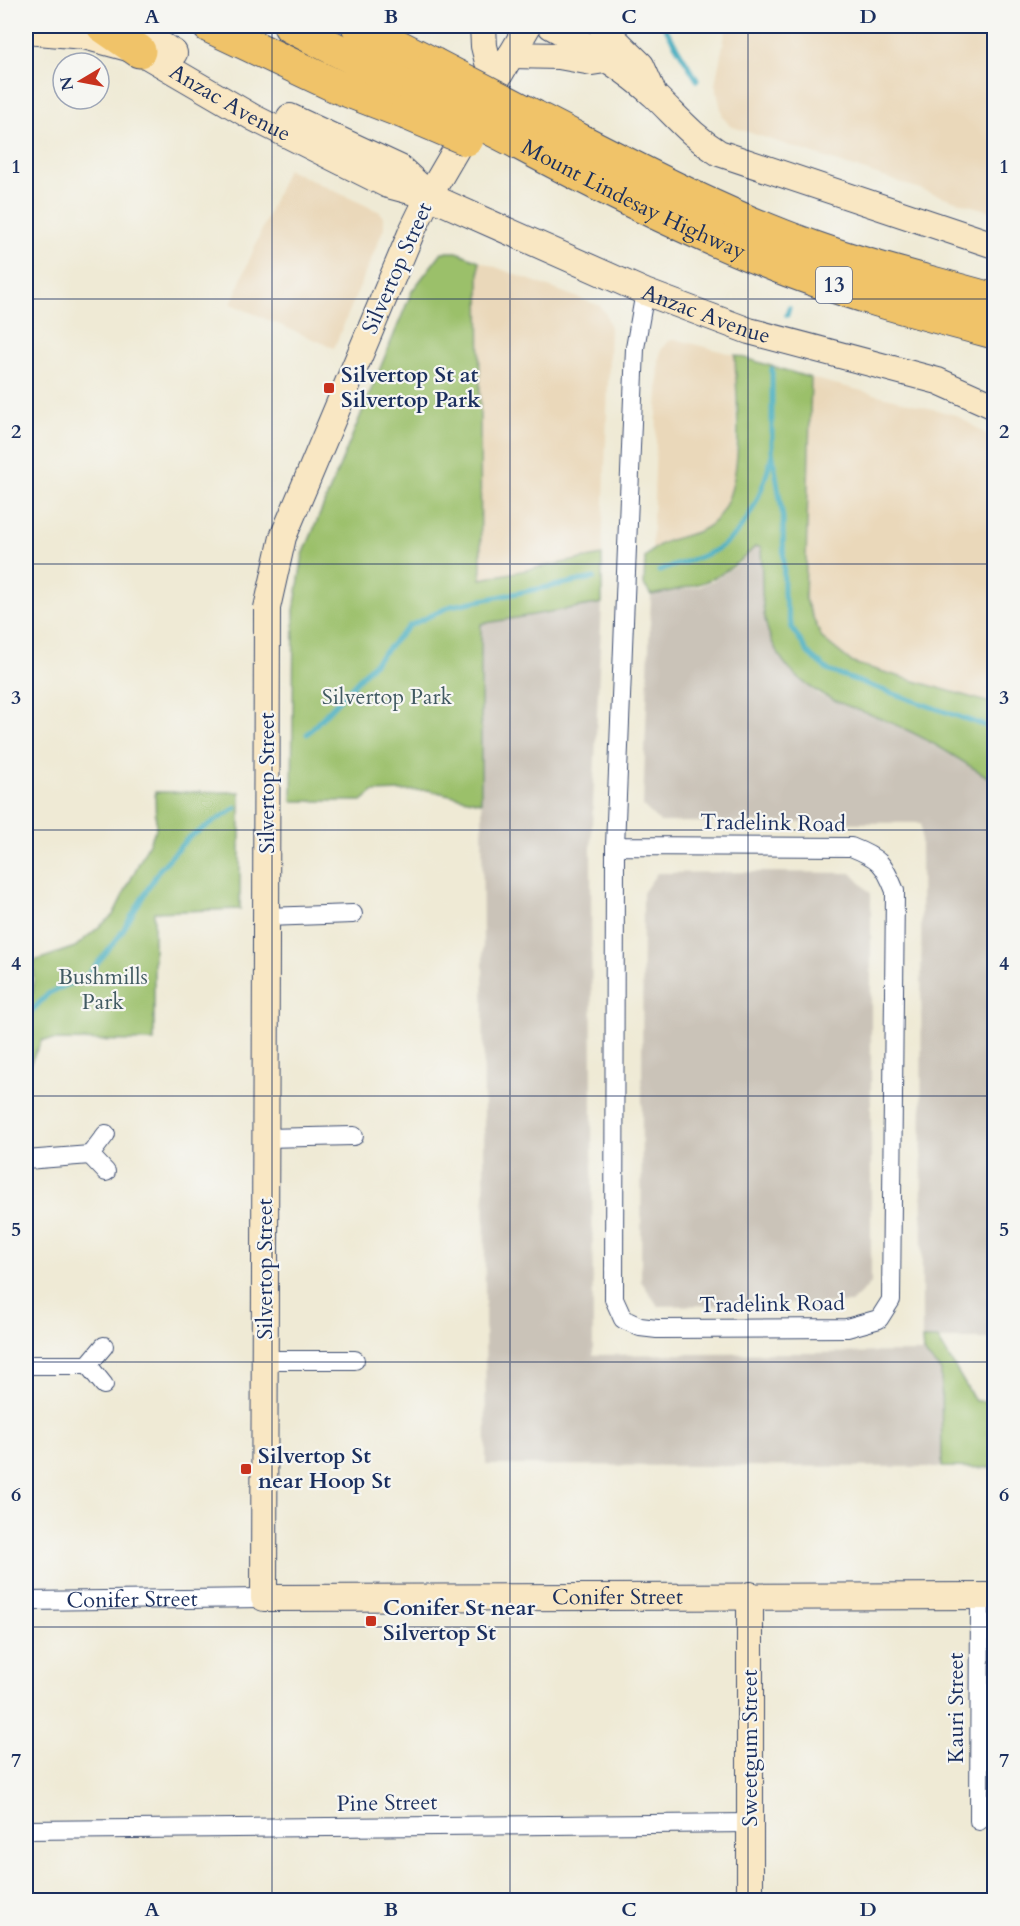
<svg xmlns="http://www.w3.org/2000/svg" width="1020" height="1926" font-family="Cardo,serif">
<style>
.built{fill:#ead8ba}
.industrial{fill:#cac3b8}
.green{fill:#9bc06b;stroke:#5b7864;stroke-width:1.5}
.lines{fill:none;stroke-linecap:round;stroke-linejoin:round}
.stream{stroke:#3fabbe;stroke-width:5}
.street-casing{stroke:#3b4b70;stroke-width:20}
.secondary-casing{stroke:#3b4b70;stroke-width:28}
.highway-casing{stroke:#3b4b70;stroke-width:35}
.street{stroke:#fff;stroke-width:18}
.secondary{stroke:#f9e7c3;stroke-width:26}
.highway{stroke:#f0c369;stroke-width:33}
.highway-bridge-casing{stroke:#3b4b70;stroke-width:35;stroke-linecap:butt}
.highway-bridge{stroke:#f0c369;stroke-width:33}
.grid{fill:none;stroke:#1b2f5e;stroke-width:1.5;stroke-opacity:0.55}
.poi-dot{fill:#c8321e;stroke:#f6f6f2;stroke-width:2}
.labels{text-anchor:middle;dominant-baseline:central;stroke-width:4.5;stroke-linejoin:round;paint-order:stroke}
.shield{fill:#f6f6f2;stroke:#5d6b8a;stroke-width:1.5}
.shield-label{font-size:21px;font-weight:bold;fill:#1b2f5e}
.street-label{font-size:22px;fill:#1b2f5e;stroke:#f6f6f2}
.poi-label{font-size:22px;font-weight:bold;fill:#1b2f5e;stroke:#f6f6f2;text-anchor:start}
.park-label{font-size:22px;fill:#415a62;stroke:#f6f6f2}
.neatline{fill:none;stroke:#1b2f5e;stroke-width:2}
.grid-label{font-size:20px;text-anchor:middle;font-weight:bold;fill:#1b2f5e}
</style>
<rect width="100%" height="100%" fill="#f6f6f2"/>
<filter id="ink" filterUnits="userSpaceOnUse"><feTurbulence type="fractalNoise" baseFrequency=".0167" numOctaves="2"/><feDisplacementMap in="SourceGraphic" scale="12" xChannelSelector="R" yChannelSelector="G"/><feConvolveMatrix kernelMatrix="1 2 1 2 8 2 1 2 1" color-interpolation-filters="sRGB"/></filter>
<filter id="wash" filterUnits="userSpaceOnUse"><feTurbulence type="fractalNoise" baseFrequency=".008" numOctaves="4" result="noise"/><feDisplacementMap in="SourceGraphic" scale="24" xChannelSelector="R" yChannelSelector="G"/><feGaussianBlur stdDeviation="1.35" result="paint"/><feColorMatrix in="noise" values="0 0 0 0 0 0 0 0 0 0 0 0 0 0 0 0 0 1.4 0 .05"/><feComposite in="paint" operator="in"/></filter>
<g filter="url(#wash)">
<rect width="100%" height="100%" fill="#efead5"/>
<!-- built -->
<path class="built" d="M730,26H994V212L965,204L730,126L723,117L715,84L726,30Z
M287,169L380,212L384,218V228L334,348L231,304Z
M479,261L600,306L606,314L610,328L602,555L481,579Z
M675,339L735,355L736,475L731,497L721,514L708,526L689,537L663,543L652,551L659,360L661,350L667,342Z
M811,378L956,415L994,439V704L853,663L822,638L805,599Z"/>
<!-- industrial -->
<path class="industrial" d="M756,546L761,548L762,609L770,636L802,682L819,695L907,730L994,781V1339H922L921,823L660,822L643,806L651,595L697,587L714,580L739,564Z
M602,603L591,848L593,1355L923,1352L941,1371L942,1467L486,1465L481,624Z
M757,872L851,873L871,894V1283L851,1303L658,1306L641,1281L643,893L657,873Z"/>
<!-- green -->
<path class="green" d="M442,252H457L479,261L481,579L602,555V603L481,624V802L428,790L373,792L362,801H292L294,610L303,555L412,291Z
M735,355L811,378L805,599L822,638L853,663L994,704V781C966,764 937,744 907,730C854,704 792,699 769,634C759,606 763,577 761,548L756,546C722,581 696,587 651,595L644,585L645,557C651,552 657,545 663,543C678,536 693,536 707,527C750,499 736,402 735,355Z
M155,792H240V909L154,912V1041L42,1040L26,1071V992H33L34,961L75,947L113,915L156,829Z
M922,1339H938L975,1401H994V1468L942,1467L941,1371L923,1352Z"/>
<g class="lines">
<!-- stream -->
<path class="stream" d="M664,26L697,80
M787,315L789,308
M772,369V450L783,518L784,596L792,628L808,653L829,671L994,729
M659,571C677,564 700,559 717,549C749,531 764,488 772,454
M307,734L409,626L451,606L594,578
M26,1017L49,993L87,976L120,935L159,870L188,838L236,808"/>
</g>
</g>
<g filter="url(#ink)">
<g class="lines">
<defs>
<g id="street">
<path d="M615,846L851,847C879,858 884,863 895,891L891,1300L879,1319L847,1328L657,1329L640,1327L623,1319L614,1299L615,846L635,348L645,292"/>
<path d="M266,917L353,914"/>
<path d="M106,1134L90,1155L106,1172"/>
<path d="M265,1138L354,1136"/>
<path d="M26,1160L90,1155"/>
<path d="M264,1360H355"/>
<path d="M26,1365H88"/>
<path d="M104,1385L88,1365L104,1346"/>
<path id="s1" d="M26,1601L264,1598"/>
<path d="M979,1821L980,1596"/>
<path d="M26,1830L750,1823"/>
</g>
<g id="secondary">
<path d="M133,26L174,53"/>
<path d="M483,26L484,46L494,86"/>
<path id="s2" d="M528,26L429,196L412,231L283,537L267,608L264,1598L994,1596"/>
<path d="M551,26C587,45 623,67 654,95C677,117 692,136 719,153L994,245"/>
<path d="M601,26L641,65L652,90"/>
<path id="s3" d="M26,31L84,36L139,51L254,118L388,185L429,196L645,292L749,331L938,381L994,406"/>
<path d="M511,55L559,56L592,62L605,60"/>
<path d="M290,117L400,168L427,193"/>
<path d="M750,1595V1900"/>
</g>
<g id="highway">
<path d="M103,26L139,51"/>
<path d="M209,26L336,86L406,113"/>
<path d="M290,26L418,91"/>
<path d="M358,26L433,64"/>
<path d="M535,117C627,164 718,214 815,248C874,269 935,283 994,300"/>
<path id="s4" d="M519,143C599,186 680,227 765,261C838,291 918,312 994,332"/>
</g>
</defs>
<!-- street casing -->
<use href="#street" class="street-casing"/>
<!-- secondary casing -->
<use href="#secondary" class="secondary-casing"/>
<!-- highway casing -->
<use href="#highway" class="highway-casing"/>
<!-- street -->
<use href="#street" class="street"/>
<!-- secondary -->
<use href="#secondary" class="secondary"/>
<!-- highway -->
<use href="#highway" class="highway"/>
<defs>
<path id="highway-bridge" d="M433,64L535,117
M418,91L519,143
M406,113L467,139"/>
</defs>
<!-- highway-bridge casing -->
<use href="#highway-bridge" class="highway-bridge-casing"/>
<!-- highway-bridge -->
<use href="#highway-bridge" class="highway-bridge"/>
</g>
</g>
<!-- grid -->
<path class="grid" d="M272,26V1900M510,26V1900M748,26V1900M26,299H994M26,564H994M26,830H994M26,1096H994M26,1362H994M26,1627H994"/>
<!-- markers -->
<g class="poi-dot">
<rect x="323" y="382" width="12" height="12" rx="3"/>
<rect x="240" y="1463" width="12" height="12" rx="3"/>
<rect x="365" y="1615" width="12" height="12" rx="3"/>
</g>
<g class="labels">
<!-- shield labels -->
<rect class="shield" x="816" y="267" width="36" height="36" rx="4.5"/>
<g class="shield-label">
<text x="834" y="285">13</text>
</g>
<!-- street labels -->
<g class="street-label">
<text stroke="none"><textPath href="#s3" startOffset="220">Anzac Avenue</textPath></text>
<text stroke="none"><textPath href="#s4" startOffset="128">Mount Lindesay Highway</textPath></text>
<text transform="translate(397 268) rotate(-66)">Silvertop Street</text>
<text stroke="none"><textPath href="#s3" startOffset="742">Anzac Avenue</textPath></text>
<text transform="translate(267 783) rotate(-90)">Silvertop Street</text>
<text transform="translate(773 823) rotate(1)">Tradelink Road</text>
<text transform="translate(265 1269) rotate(-90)">Silvertop Street</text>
<text transform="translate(772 1304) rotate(-1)">Tradelink Road</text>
<text stroke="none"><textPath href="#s2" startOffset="1984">Conifer Street</textPath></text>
<text stroke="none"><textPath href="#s1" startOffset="106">Conifer Street</textPath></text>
<text transform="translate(956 1708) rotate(-90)">Kauri Street</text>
<text transform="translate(750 1748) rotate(-90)">Sweetgum Street</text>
<text transform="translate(387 1803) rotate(-1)">Pine Street</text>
</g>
<!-- poi labels -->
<g class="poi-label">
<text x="341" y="375">Silvertop St at<tspan x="341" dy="25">Silvertop Park</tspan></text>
<text x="258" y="1456">Silvertop St<tspan x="258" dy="25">near Hoop St</tspan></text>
<text x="383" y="1608">Conifer St near<tspan x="383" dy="25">Silvertop St</tspan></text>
</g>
<!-- park labels -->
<g class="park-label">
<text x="387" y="697">Silvertop Park</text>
<text x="103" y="977">Bushmills<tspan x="103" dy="25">Park</tspan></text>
</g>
</g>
<!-- margin -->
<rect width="1020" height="1926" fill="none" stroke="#f6f6f2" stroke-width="66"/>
<!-- north arrow -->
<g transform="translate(81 81) rotate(260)"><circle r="28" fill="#f6f6f2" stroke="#9ea6b7" stroke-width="1.5"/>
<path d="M0-4.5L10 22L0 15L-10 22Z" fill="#c8321e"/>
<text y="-9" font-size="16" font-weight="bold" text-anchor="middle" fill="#1b2f5e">N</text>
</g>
<rect x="33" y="33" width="954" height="1860" class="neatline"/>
<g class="grid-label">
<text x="152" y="23">A</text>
<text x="391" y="23">B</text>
<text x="629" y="23">C</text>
<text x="868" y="23">D</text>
<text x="16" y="173">1</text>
<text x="1004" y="173">1</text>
<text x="16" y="438">2</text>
<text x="1004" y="438">2</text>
<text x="16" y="704">3</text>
<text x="1004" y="704">3</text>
<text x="16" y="970">4</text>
<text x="1004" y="970">4</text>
<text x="16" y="1236">5</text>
<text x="1004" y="1236">5</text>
<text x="16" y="1501">6</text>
<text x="1004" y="1501">6</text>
<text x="16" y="1767">7</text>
<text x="1004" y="1767">7</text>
<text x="152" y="1916">A</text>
<text x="391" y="1916">B</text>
<text x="629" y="1916">C</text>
<text x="868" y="1916">D</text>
</g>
</svg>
